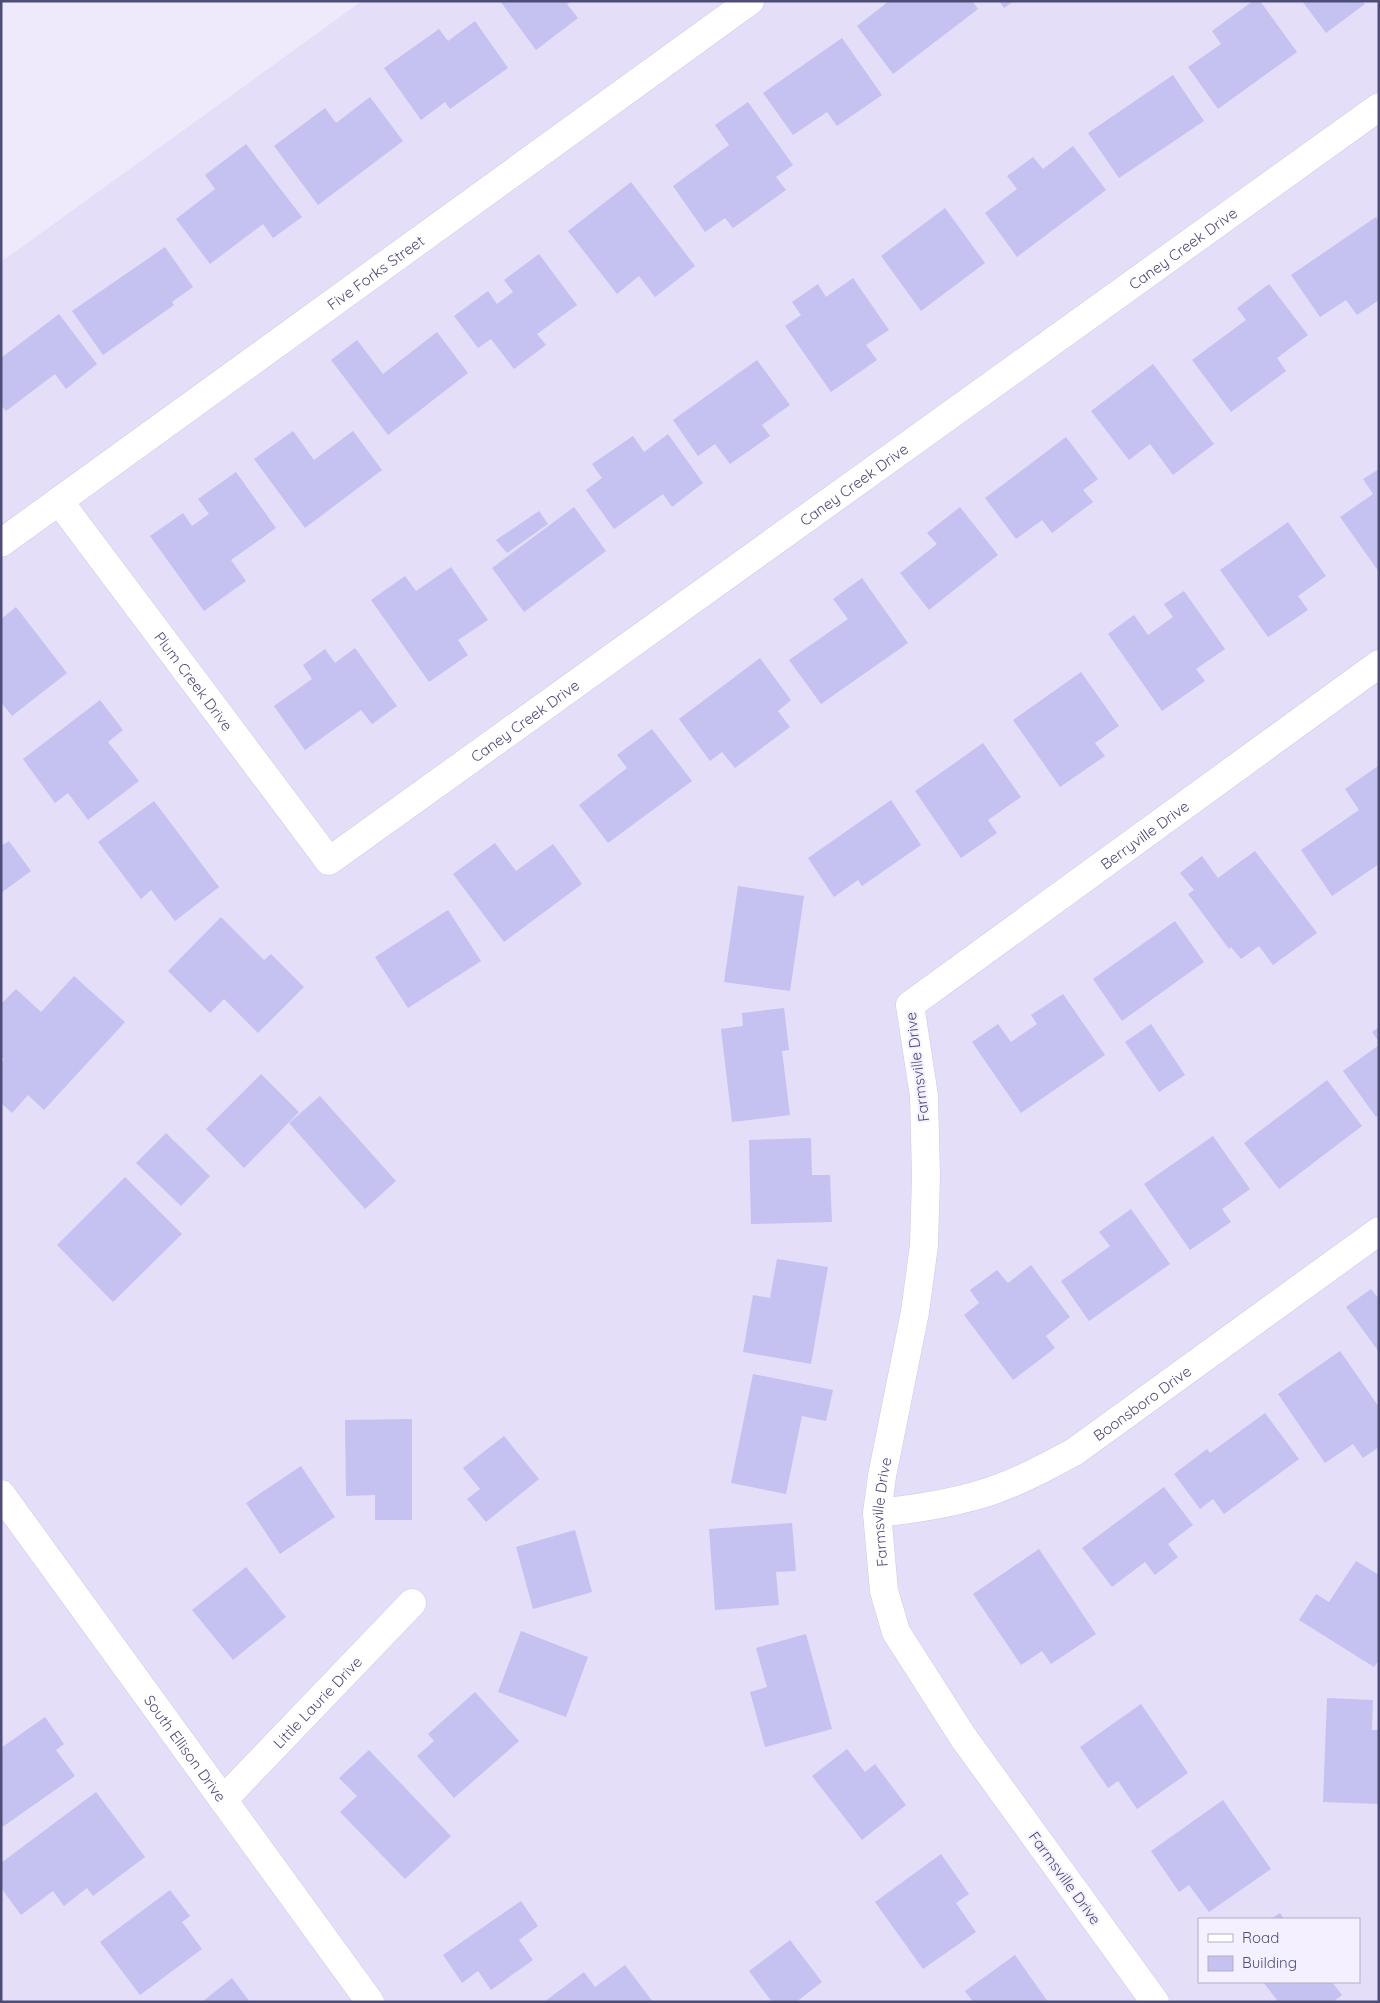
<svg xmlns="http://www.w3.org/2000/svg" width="1380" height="2003" font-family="Quicksand,sans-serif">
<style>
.residential{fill:#e4def9;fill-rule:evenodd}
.building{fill:#c5c1f1}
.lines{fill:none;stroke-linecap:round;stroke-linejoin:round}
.minor-casing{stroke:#cec9e6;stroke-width:29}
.minor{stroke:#fff;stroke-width:28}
.labels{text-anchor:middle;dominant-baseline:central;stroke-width:4;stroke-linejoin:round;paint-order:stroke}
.street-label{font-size:15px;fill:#4e4d77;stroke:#f4f0ff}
</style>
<rect width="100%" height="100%" fill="#efe9fc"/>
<!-- residential -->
<path class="residential" d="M362,1H1379V2002H1V262ZM1199,1919H1359V1982H1199Z"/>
<!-- building -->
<path class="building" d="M500,1H572L567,4L578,18L536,50Z
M889,1H972L978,9L893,74L857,26Z
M999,1H1014L1004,8Z
M1253,1H1260L1297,52L1218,109L1188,67L1221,44L1212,31Z
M1302,1H1362L1365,4L1326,33Z
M475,21L508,68L450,109L445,102L421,120L384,68L439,29L448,41Z
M842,38L882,95L837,126L827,112L793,135L763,93Z
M1173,75L1204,121L1119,178L1088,133Z
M370,97L403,141L318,205L274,146L325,108L336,123Z
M748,102L793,165L776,177L786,190L733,228L725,218L705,232L673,186L729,145L715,125Z
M246,144L302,217L273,238L263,224L210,264L176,219L215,189L205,175Z
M1073,146L1106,190L1017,257L985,213L1017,189L1007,176L1033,157L1043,169Z
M631,182L695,266L655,297L639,276L617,294L568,231Z
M945,208L985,263L921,311L881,256Z
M1376,217L1379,221V300L1357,315L1346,300L1320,317L1291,275Z
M165,247L193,287L172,302L174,305L103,355L72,311Z
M539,254L577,305L537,334L546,345L514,369L491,339L478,348L454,316L488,291L497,304L513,292L504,280Z
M853,278L889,330L866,345L877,360L831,392L785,326L801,315L792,302L818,284L826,297Z
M1269,284L1308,335L1277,358L1286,371L1231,412L1192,360L1246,320L1237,308Z
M59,314L97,364L66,389L55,374L6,411L1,405V358Z
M437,332L468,373L388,435L331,360L357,340L383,374Z
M757,360L790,405L762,425L770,436L730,464L715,444L698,456L673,420Z
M1153,364L1214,444L1173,475L1150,444L1129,460L1091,411Z
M293,431L314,460L353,431L382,470L305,528L254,459Z
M668,434L703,483L672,507L663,494L614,529L586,490L602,478L592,464L633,436L644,452Z
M1066,437L1098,479L1083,490L1093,502L1052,533L1042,520L1016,539L985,498Z
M1379,469V572L1340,517L1373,494L1363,479Z
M236,472L276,528L231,560L246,581L204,611L150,536L183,513L192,526L209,514L198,499Z
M574,507L606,551L524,612L492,568Z
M960,507L998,555L929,610L900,573L937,544L927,533Z
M539,511L548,524L507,553L496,540Z
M1288,522L1326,576L1298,596L1308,610L1268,637L1220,570Z
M451,567L488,620L458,640L468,655L429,682L371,600L405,576L416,591Z
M862,578L908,643L821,704L789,660L848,619L833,599Z
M1184,591L1225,649L1196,669L1205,681L1162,711L1108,634L1134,615L1148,635L1173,617L1164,604Z
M16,607L67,673L12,716L1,702V619Z
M355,648L397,706L372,724L361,710L305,750L274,706L312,679L303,665L325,649L335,663Z
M760,658L791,700L778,711L790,727L735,768L722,752L710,761L679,719Z
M1081,672L1119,726L1095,743L1105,756L1060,787L1013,720Z
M100,700L123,730L108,742L139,781L88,820L68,793L55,803L23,759Z
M652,729L692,781L608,843L579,805L627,768L617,755Z
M983,743L1021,797L988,820L997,833L961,858L915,791Z
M1378,766L1379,864L1332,896L1301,850L1359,810L1345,789Z
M891,800L921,845L862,886L858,880L834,897L808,858Z
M154,801L219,887L175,921L151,890L141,899L98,842Z
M9,841L31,871L1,893V846Z
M495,843L516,871L553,844L582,884L504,942L453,874Z
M1255,851L1317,933L1273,965L1259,946L1241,959L1231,947L1229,949L1188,894L1194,890L1180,873L1202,856L1218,878Z
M738,886L804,896L790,991L724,982Z
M448,910L481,961L408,1008L375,957Z
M221,917L264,960L271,954L304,987L258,1033L224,999L210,1013L168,971Z
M1175,921L1204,962L1122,1021L1093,979Z
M74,976L125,1022L44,1110L28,1095L12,1113L1,1103V1063L4,1059L1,1057V1004L16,989L41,1012Z
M1063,994L1105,1055L1021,1113L972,1042L998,1024L1011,1042L1037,1024L1031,1015Z
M784,1008L789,1050L782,1051L790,1115L732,1122L721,1029L743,1026L742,1013Z
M1151,1024L1185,1075L1159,1092L1125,1042Z
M1379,1027V1042L1372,1032Z
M1379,1045V1115L1376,1117L1343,1071Z
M261,1074L299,1112L244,1168L206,1129Z
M1327,1080L1362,1126L1279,1189L1244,1143Z
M320,1096L396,1181L365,1209L289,1123Z
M166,1133L210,1176L181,1206L136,1163Z
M1213,1136L1250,1189L1222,1209L1231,1222L1190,1250L1144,1184Z
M811,1138L812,1175H830L832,1222L751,1224L749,1140Z
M125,1177L182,1234L113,1302L57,1245Z
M1131,1209L1170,1264L1089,1321L1061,1281L1110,1246L1099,1232Z
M777,1259L828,1267L811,1364L743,1352L753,1295L770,1298Z
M1031,1265L1070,1317L1046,1336L1055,1348L1013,1380L964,1315L979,1303L970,1290L997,1270L1008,1283Z
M1371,1289L1379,1299V1352L1346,1307Z
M1340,1351L1379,1407V1447L1363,1458L1353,1444L1325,1463L1278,1394Z
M753,1374L833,1390L826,1421L802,1416L786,1494L731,1483Z
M1265,1413L1299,1459L1224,1514L1213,1499L1200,1509L1174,1474L1207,1449L1210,1453Z
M412,1419V1520H375V1495L346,1496L345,1420Z
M504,1436L539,1479L486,1522L467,1499L480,1489L463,1468Z
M301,1466L335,1517L280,1554L246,1503Z
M1164,1487L1193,1525L1168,1544L1178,1557L1155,1575L1145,1562L1112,1587L1082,1548Z
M792,1523L796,1571L776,1572L779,1605L715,1610L709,1529Z
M575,1530L592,1592L533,1609L516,1547Z
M1039,1549L1096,1634L1051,1664L1042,1651L1021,1665L973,1594Z
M1356,1561L1379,1575V1660L1374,1667L1299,1620L1316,1594L1329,1602Z
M246,1567L286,1617L233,1660L192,1610Z
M521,1631L588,1657L566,1717L498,1692Z
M806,1634L832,1729L765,1747L750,1692L767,1687L756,1648Z
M475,1692L519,1741L454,1798L417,1756L434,1741L428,1734Z
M1327,1698L1373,1700L1372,1730H1379V1804L1323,1802Z
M1141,1704L1188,1773L1137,1809L1118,1781L1108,1788L1080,1747Z
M45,1717L64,1744L56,1750L75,1776L1,1828V1748Z
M847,1749L865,1772L875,1764L906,1805L862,1840L812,1776Z
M369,1750L451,1836L405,1879L340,1812L357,1796L339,1778Z
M96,1792L145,1857L93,1896L87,1888L64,1906L53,1891L21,1915L1,1888V1863Z
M1223,1800L1271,1869L1209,1912L1189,1885L1179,1892L1151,1851Z
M941,1854L969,1894L956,1903L976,1932L923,1969L875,1902Z
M170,1890L190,1916L182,1922L202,1949L140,1995L100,1942Z
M521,1901L538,1926L519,1940L533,1960L491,1990L478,1971L462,1983L443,1955Z
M1280,1913L1284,1919H1271Z
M790,1940L822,1982L796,2002H772L749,1971Z
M1015,1955L1048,2002H973L965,1991Z
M625,1965L653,2002H544L584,1972L595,1987Z
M232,1978L250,2002H202Z
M1263,1982H1332L1342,1995L1333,2002H1275L1277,2000Z"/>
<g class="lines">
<defs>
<g id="minor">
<path id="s1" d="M59,501L329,861L1379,107"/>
<path id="s2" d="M1,543L750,1"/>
<path id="s3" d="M1,1494L370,2002"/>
<path id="s4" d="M877,1513C917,1509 956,1503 994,1490C1022,1480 1048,1466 1074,1452L1379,1231"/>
<path id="s5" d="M223,1800L412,1603"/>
<path id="s6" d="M1155,2002L963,1737L896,1632L884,1591L877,1513L882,1476L915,1312L924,1245L926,1176L924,1096L910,1005L1379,664"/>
</g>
</defs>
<!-- minor casing -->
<use href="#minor" class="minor-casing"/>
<!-- minor -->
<use href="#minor" class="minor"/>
</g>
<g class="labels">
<!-- street labels -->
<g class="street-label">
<text stroke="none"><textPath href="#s1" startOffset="1501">Caney Creek Drive</textPath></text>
<text stroke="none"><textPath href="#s2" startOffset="462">Five Forks Street</textPath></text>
<text stroke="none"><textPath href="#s1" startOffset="1096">Caney Creek Drive</textPath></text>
<text stroke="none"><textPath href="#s1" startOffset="225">Plum Creek Drive</textPath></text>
<text stroke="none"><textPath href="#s1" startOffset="691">Caney Creek Drive</textPath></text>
<text stroke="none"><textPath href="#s6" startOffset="1376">Berryville Drive</textPath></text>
<text transform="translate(917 1067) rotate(-97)">Farmsville Drive</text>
<text stroke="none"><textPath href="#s4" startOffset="292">Boonsboro Drive</textPath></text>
<text stroke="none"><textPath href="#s6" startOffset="574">Farmsville Drive</textPath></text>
<text stroke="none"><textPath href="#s5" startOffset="136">Little Laurie Drive</textPath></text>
<text stroke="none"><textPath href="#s3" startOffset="314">South Ellison Drive</textPath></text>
<text transform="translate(1065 1878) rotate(54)">Farmsville Drive</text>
</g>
</g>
<!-- border -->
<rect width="1380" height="2003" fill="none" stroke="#4e4d77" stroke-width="5"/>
<!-- legend -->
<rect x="1198" y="1918" width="162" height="65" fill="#f4f0ff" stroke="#b2afc9"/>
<rect x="1208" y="1934" width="25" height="8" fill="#ffffff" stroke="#b2afc9"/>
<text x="1242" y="1943" font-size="15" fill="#4e4d77">Road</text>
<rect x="1208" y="1956" width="25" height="15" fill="#c5c1f1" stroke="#b2afc9"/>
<text x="1242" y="1968" font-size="15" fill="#4e4d77">Building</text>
</svg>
